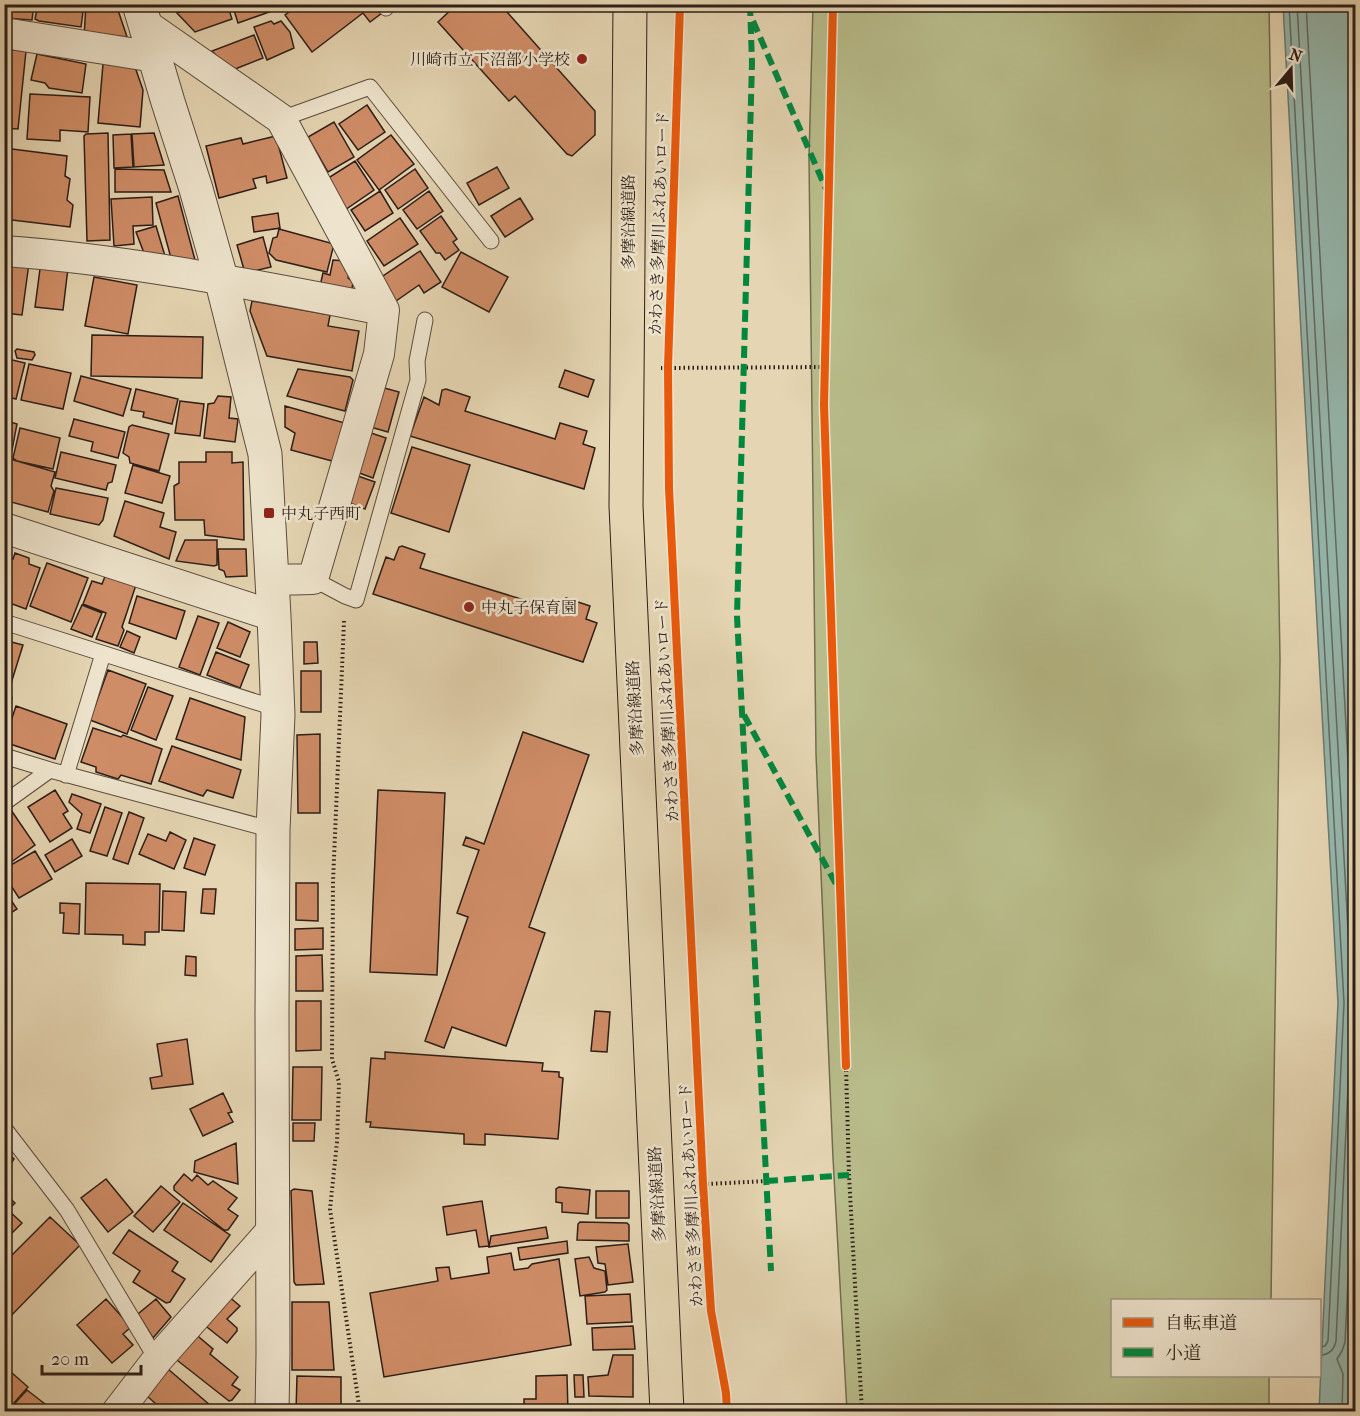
<svg xmlns="http://www.w3.org/2000/svg" width="1360" height="1416" font-family="'IM FELL French Canon','Noto Serif JP',serif">
<style>
.green{fill:#b8bc8a;stroke:#726d51;stroke-width:1.5}
.water{fill:#96b8ae;stroke:#6c7a72;stroke-width:1.5}
.lines{fill:none;stroke-linecap:round;stroke-linejoin:round}
.shore{stroke:#626b63;stroke-width:1.5}
.building{fill:#cf8d67;stroke:#2d1e18;stroke-width:1.5}
.service-casing{stroke:#5b4c3e;stroke-width:17}
.minor-casing{stroke:#5b4c3e;stroke-width:32}
.tertiary-casing{stroke:#5b4c3e;stroke-width:35}
.primary-casing{stroke:#2d1e18;stroke-width:35}
.path{stroke:#2d1e18;stroke-width:4;stroke-dasharray:1.5 3;stroke-linecap:butt}
.service{stroke:#eee4cd;stroke-width:15}
.minor{stroke:#eee4cd;stroke-width:30}
.tertiary{stroke:#eee4cd;stroke-width:33}
.primary{stroke:#e5d5b2;stroke-width:33}
.quiet{stroke:#00873e;stroke-width:6;stroke-dasharray:12 6;stroke-linecap:butt}
.cycleway-casing{stroke:#eee4cd;stroke-width:11}
.cycleway{stroke:#e8590c;stroke-width:8}
.poi-dot{fill:#8f2418;stroke:#eee4cd;stroke-width:2}
.labels{text-anchor:middle;dominant-baseline:central;stroke-width:5;stroke-linejoin:round;paint-order:stroke}
.poi-label{font-size:16px;fill:#2d1e18;stroke:#eee4cd;text-anchor:start}
.street-label{font-size:16px;fill:#2d1e18;stroke:#eee4cd}
</style>
<rect width="100%" height="100%" fill="#e5d5b2"/>
<filter id="stains"><feTurbulence type="fractalNoise" baseFrequency=".00333" numOctaves="4"/><feColorMatrix values="0 0 0 0 .2 0 0 0 0 .09 0 0 0 0 .02 0 0 0 .5 -.17"/></filter>
<radialGradient id="worn" r=".72"><stop offset=".6" stop-color="#630" stop-opacity="0"/><stop offset="1" stop-color="#630" stop-opacity=".3"/></radialGradient>
<!-- green -->
<path class="green" d="M813,5H1269L1280,659L1271,1300H1112V1376H1269V1411H847L833,1158L816,754L809,158Z"/>
<!-- water -->
<path class="water" d="M1283,5H1355V1411H1319L1338,1003Z"/>
<g class="lines">
<!-- shore -->
<path class="shore" d="M1289,4L1344,1003L1328,1341L1325,1346L1320,1347
M1297,4L1352,1003L1336,1341C1334,1350 1328,1355 1320,1355
M1306,4L1356,906
M1342,1412L1343,1374L1337,1359L1342,1351L1345,1342L1356,1117"/>
</g>
<!-- building -->
<path class="building" d="M4,4H34L32,20L4,18Z
M38,4H84L81,27L39,21L35,19Z
M86,4H116L127,37L108,35L84,38Z
M203,4H227L232,19L195,32L177,13Z
M232,4H270L272,11L238,23Z
M300,4H377L382,13L370,22L363,13L312,52L285,15Z
M457,4H500L595,111V135L572,156L567,154L515,96L509,101L438,22Z
M271,21L274,24L281,21L290,32L294,48L267,60L254,27Z
M254,35L263,58L230,71L212,51Z
M4,49L26,51L18,129L4,128Z
M37,54L86,64L82,93L49,88L45,83L31,80Z
M103,64L135,67L143,90L140,127L98,123Z
M30,94L90,97L88,132L60,130V141L27,139Z
M367,105L385,132L358,150L339,124Z
M334,122L354,157L328,172L308,137Z
M108,133L110,240L87,241L84,136L86,134Z
M154,133L164,165L134,167L132,134Z
M131,134L133,167L114,168L113,135Z
M391,135L414,164L379,190L357,160Z
M276,136L287,178L267,183L266,176L253,179L256,188L219,198L206,146L241,138L243,144Z
M4,148L67,156L65,176L70,179L67,200L73,205L70,227L4,219Z
M355,161L374,190L342,212L322,182Z
M497,167L509,188L479,205L467,183Z
M115,169L164,170L171,192H115Z
M415,169L428,188L398,209L385,190Z
M380,191L393,213L365,231L351,210Z
M429,191L443,211L417,229L403,210Z
M178,196L195,260L171,258L156,203Z
M152,197L153,225L133,226L134,244L114,246L111,199Z
M520,198L533,219L505,237L491,216Z
M278,213L280,228L254,232L252,217Z
M441,216L457,239L453,242L459,250L445,260L440,253H436L420,231Z
M400,218L418,244L384,266L367,241Z
M156,226L165,256L144,253L136,232Z
M279,229L334,244L327,272L276,260L269,253L273,238L277,237Z
M263,237L271,267L245,273L237,245Z
M420,251L441,282L424,293L419,285L396,301L380,278Z
M461,252L508,277L489,312L442,287Z
M4,260L29,263L22,315L4,313Z
M333,260L345,261V270L349,273L348,278L353,282L351,296L320,286L323,273L330,275Z
M68,268L63,310L35,307L40,269Z
M94,277L137,285L128,334L85,326Z
M252,301L330,315L328,326L359,331L352,371L267,356L250,311Z
M92,335L203,337L202,378L91,376Z
M17,349L34,352L35,355L32,360L17,358L15,351Z
M4,358L25,363L16,399L4,396Z
M29,364L71,373L63,409L21,400Z
M298,369L350,377L353,380L345,411L287,396Z
M565,370L594,380L588,397L559,387Z
M81,376L131,389L123,416L74,401Z
M377,386L399,392L388,432L367,426Z
M136,389L178,399L172,424L143,417L144,412L131,410Z
M446,389L470,397L465,411L555,439L560,423L587,431L583,444L595,448L584,489L410,436L424,397L439,405L442,390Z
M218,396L231,397L229,418L238,419L235,442L204,438L208,404L214,403Z
M180,401L204,404L200,436L175,433Z
M285,406L348,424L336,462L291,450L295,433L285,427Z
M74,419L125,432L118,458L91,451L93,442L69,436Z
M4,420L17,424L12,450L4,449Z
M132,425L169,434L159,471L130,463L129,457L123,453L129,427Z
M20,428L60,438L53,469L17,461L13,458Z
M368,432L386,438L373,478L354,471Z
M412,447L470,465L449,532L391,513Z
M61,452L116,465L112,482L108,483L106,490L55,478Z
M206,452H232V463L243,462L244,540L205,535L204,520H175L174,486L179,483V462H206Z
M10,459L55,472L51,486L54,491L48,512L11,502L10,495L4,493V477Z
M133,465L170,476L162,503L125,493Z
M355,475L375,482L365,509L345,501Z
M56,488L108,498L103,520L99,525L50,514Z
M125,501L164,513L160,527L176,532L169,559L114,536Z
M185,540H217V565L214,566L176,561Z
M402,546L425,554L420,568L560,611L566,598L590,606L586,619L597,623L583,662L373,594L386,557L394,560L399,547Z
M218,549H246L247,576L226,577L224,571L219,569Z
M15,553L29,558V564L40,568L26,609L4,601V556L13,559Z
M47,563L88,578L71,622L30,606Z
M106,574L136,585L122,627L124,630L118,646L96,639L106,613L83,604L92,581L102,584Z
M137,596L185,611L176,639L129,623Z
M82,605L102,613L92,637L71,629Z
M198,616L219,623L200,675L179,667Z
M228,622L250,632L240,657L217,648Z
M127,631L140,637L134,653L120,647Z
M4,640L23,645L9,690L4,688Z
M304,642H317L318,663L304,664Z
M216,652L249,665L240,688L207,675Z
M108,670L146,684L127,734L90,720Z
M301,671H321V712H301Z
M148,687L173,696L156,740L131,730Z
M4,695L12,698L4,722Z
M190,698L245,717L241,760L176,739Z
M16,706L67,724L55,759L4,742Z
M93,728L121,737L123,735L162,749L151,784L121,775L118,779L96,772V767L81,762Z
M523,732L589,755L529,927L545,933L506,1046L452,1027L444,1048L425,1041L468,917L457,913L479,850L463,845L466,837L484,844Z
M320,734V813H298L297,735Z
M172,746L241,770L233,798L207,790L203,796L159,781Z
M55,790L68,811L63,814L72,828L50,842L28,807Z
M378,790L445,793L437,975L370,972Z
M72,794L101,804L90,833L77,829L82,814L69,802Z
M105,807L122,813L107,856L90,851Z
M11,810L35,845L10,863L4,854V814Z
M129,812L144,818L128,864L113,859Z
M170,832L186,840L174,869L139,854L148,834L166,841Z
M194,838L215,845L205,875L184,868Z
M72,839L82,856L55,872L45,855Z
M35,851L52,879L19,898L4,875V869Z
M86,883L160,884L159,932H145V945L123,944V935L85,934Z
M296,883H318V921L296,920Z
M203,889H216L214,914L201,913Z
M4,890L17,909L4,917Z
M163,891L186,892L184,931L162,930Z
M60,903L80,904L79,934L63,933L64,913H60Z
M323,928V949L295,950V929Z
M322,955L323,991H296V956Z
M186,956L196,957V976L185,975Z
M296,1001H321V1050L296,1051Z
M595,1011L610,1012L607,1052L591,1051Z
M187,1039L193,1084L152,1089L150,1078L162,1076L157,1044Z
M385,1052L543,1063L542,1071L559,1072V1077L563,1078L558,1139L485,1134V1145L464,1144V1134L370,1127L371,1122H366L371,1058L385,1059Z
M293,1067H322L321,1120H292Z
M223,1093L232,1112L228,1113L233,1122L203,1136L190,1109Z
M293,1123H315L314,1141H293Z
M236,1143L238,1184L194,1172L195,1161Z
M4,1150L14,1159L9,1167L4,1163Z
M184,1174L192,1181L197,1175L208,1185L213,1181L237,1198L228,1209L238,1216L228,1230H224L174,1190V1186Z
M106,1179L133,1212L108,1232L81,1198Z
M161,1186L180,1202L153,1232L134,1216Z
M559,1187L590,1190L588,1214L562,1212V1203L556,1202V1189Z
M294,1189L312,1191L324,1284L296,1285L294,1282L291,1191Z
M596,1191H629V1218H596Z
M4,1193L15,1203L8,1210L22,1223L4,1241Z
M482,1201L489,1246L479,1247L476,1230L447,1235L443,1207Z
M183,1203L230,1235L211,1262L164,1230Z
M50,1217L80,1245L4,1323V1263Z
M580,1222L627,1223L629,1225V1241L577,1240L578,1224Z
M546,1227L548,1238L489,1247L491,1236Z
M129,1230L178,1262L172,1271L185,1279L170,1302L166,1303L133,1282L140,1271L113,1253Z
M567,1241L568,1253L520,1260L518,1248Z
M628,1244L633,1282L608,1285L605,1264L598,1263L596,1247Z
M511,1253L514,1270L528,1268L532,1264L559,1259L571,1345L384,1377L370,1293L438,1281L436,1268L449,1267L451,1279L489,1273L487,1257Z
M589,1257L594,1268L605,1271L607,1290L605,1292L580,1296L575,1259Z
M222,1291L240,1306L227,1319L237,1328V1331L227,1343L198,1320Z
M630,1294L632,1322L587,1324L585,1296Z
M106,1299L131,1327L123,1334L133,1345L112,1363L77,1325Z
M156,1299L171,1317L153,1338L138,1314Z
M292,1302H329L334,1370H292Z
M633,1326L635,1349L593,1350L592,1328Z
M193,1332L213,1349L210,1354L238,1377L232,1385L240,1390L232,1400L229,1401L173,1357Z
M613,1355H633V1397L589,1396L588,1377L608,1375Z
M4,1366L28,1387L6,1412H4Z
M168,1369L218,1412H165L147,1396Z
M567,1375L568,1412H524V1399H536V1376Z
M574,1375H583L584,1397H575Z
M297,1376L341,1377V1412H296Z
M27,1390L45,1404L44,1408L42,1412H7Z
M599,1406H637V1412H599Z"/>
<g class="lines">
<defs>
<path id="service" d="M383,4L386,8
M281,119L370,87L491,241
M313,579L345,596L356,600L418,380L417,361L425,320
M4,622L278,709
M4,756L50,770L273,830
M66,775L103,654
M4,803L50,770
M4,1128L67,1210L157,1360"/>
<path id="minor" d="M145,24L281,119L384,310L379,354L313,579L272,580
M4,33L155,57
M4,251C132,260 259,286 384,310
M4,528L274,616
M117,1412L157,1360L272,1230"/>
<path id="tertiary" d="M139,4L168,102L196,189L221,278L265,454L274,616L278,715L273,830L272,1014L273,1354L272,1412"/>
<path id="primary" d="M630,4L626,506L667,1412"/>
</defs>
<!-- service casing -->
<use href="#service" class="service-casing"/>
<!-- minor casing -->
<use href="#minor" class="minor-casing"/>
<!-- tertiary casing -->
<use href="#tertiary" class="tertiary-casing"/>
<!-- primary casing -->
<use href="#primary" class="primary-casing"/>
<!-- path -->
<path class="path" d="M661,368L825,367
M344,621L333,882L332,1059L339,1082L337,1142L330,1209L360,1412
M846,1066L849,1175L862,1412
M689,1185L766,1181"/>
<!-- service -->
<use href="#service" class="service"/>
<!-- minor -->
<use href="#minor" class="minor"/>
<!-- tertiary -->
<use href="#tertiary" class="tertiary"/>
<!-- primary -->
<use href="#primary" class="primary"/>
<!-- quiet -->
<path class="quiet" d="M750,4L752,63L737,616L771,1271
M753,21L826,189
M744,715L837,886
M766,1181L849,1175"/>
<defs>
<path id="cycleway" d="M680,4L668,367L669,488L703,1184L711,1311L726,1393L727,1412
M833,4L824,405L846,1066"/>
</defs>
<!-- cycleway casing -->
<use href="#cycleway" class="cycleway-casing"/>
<!-- cycleway -->
<use href="#cycleway" class="cycleway"/>
</g>
<!-- markers -->
<g class="poi-dot">
<circle cx="582" cy="59" r="6"/>
<rect x="263" y="507" width="12" height="12" rx="3"/>
<circle cx="469" cy="607" r="6"/>
</g>
<g class="labels">
<!-- poi labels -->
<g class="poi-label">
<text x="570" y="59" text-anchor="end">川崎市立下沼部小学校</text>
<text x="281" y="513">中丸子西町</text>
<text x="481" y="607">中丸子保育園</text>
</g>
<!-- street labels -->
<g class="street-label">
<text transform="translate(628 222) rotate(-90)">多摩沿線道路</text>
<text transform="translate(659 223) rotate(-88)">かわさき多摩川ふれあいロード</text>
<text transform="translate(635 708) rotate(-93)">多摩沿線道路</text>
<text transform="translate(667 710) rotate(-93)">かわさき多摩川ふれあいロード</text>
<text transform="translate(657 1194) rotate(-93)">多摩沿線道路</text>
<text transform="translate(691 1195) rotate(-93)">かわさき多摩川ふれあいロード</text>
</g>
</g>
<!-- margin -->
<rect width="1360" height="1416" fill="none" stroke="#e5d5b2" stroke-width="24"/>
<rect x="6" y="6" width="1348" height="1404" fill="none" stroke="#2d1e18" stroke-width="3"/>
<rect x="12" y="12" width="1336" height="1392" fill="none" stroke="#2d1e18" stroke-width="1.5"/>
<!-- legend -->
<rect x="1111" y="1299" width="210" height="78" fill="#eee4cd" stroke="#a19585" stroke-width="1.5"/>
<rect x="1123" y="1318" width="30" height="9" fill="#e8590c" stroke="#a19585" stroke-width="1.5"/>
<text x="1165" y="1329" font-size="18" fill="#2d1e18">自転車道</text>
<rect x="1123" y="1348" width="30" height="9" fill="#00873e" stroke="#a19585" stroke-width="1.5"/>
<text x="1165" y="1359" font-size="18" fill="#2d1e18">小道</text>
<!-- north arrow -->
<g transform="translate(1291 69) rotate(19)" stroke="#eee4cd" stroke-width="4.5" paint-order="stroke">
<path d="M0-4.5L10 22L0 15L-10 22Z" fill="#2d1e18"/>
<text y="-9" font-size="16" font-weight="bold" text-anchor="middle" fill="#2d1e18">N</text>
</g>
<!-- scale -->
<path d="M42 1365v9h99v-9" fill="none" stroke="#2d1e18" stroke-width="3"/>
<text x="51" y="1365" font-size="18" fill="#2d1e18" stroke="#eee4cd" stroke-width="4.5" paint-order="stroke">20 m</text>
<rect width="100%" height="100%" filter="url(#stains)"/>
<rect width="100%" height="100%" fill="url(#worn)"/>
</svg>
